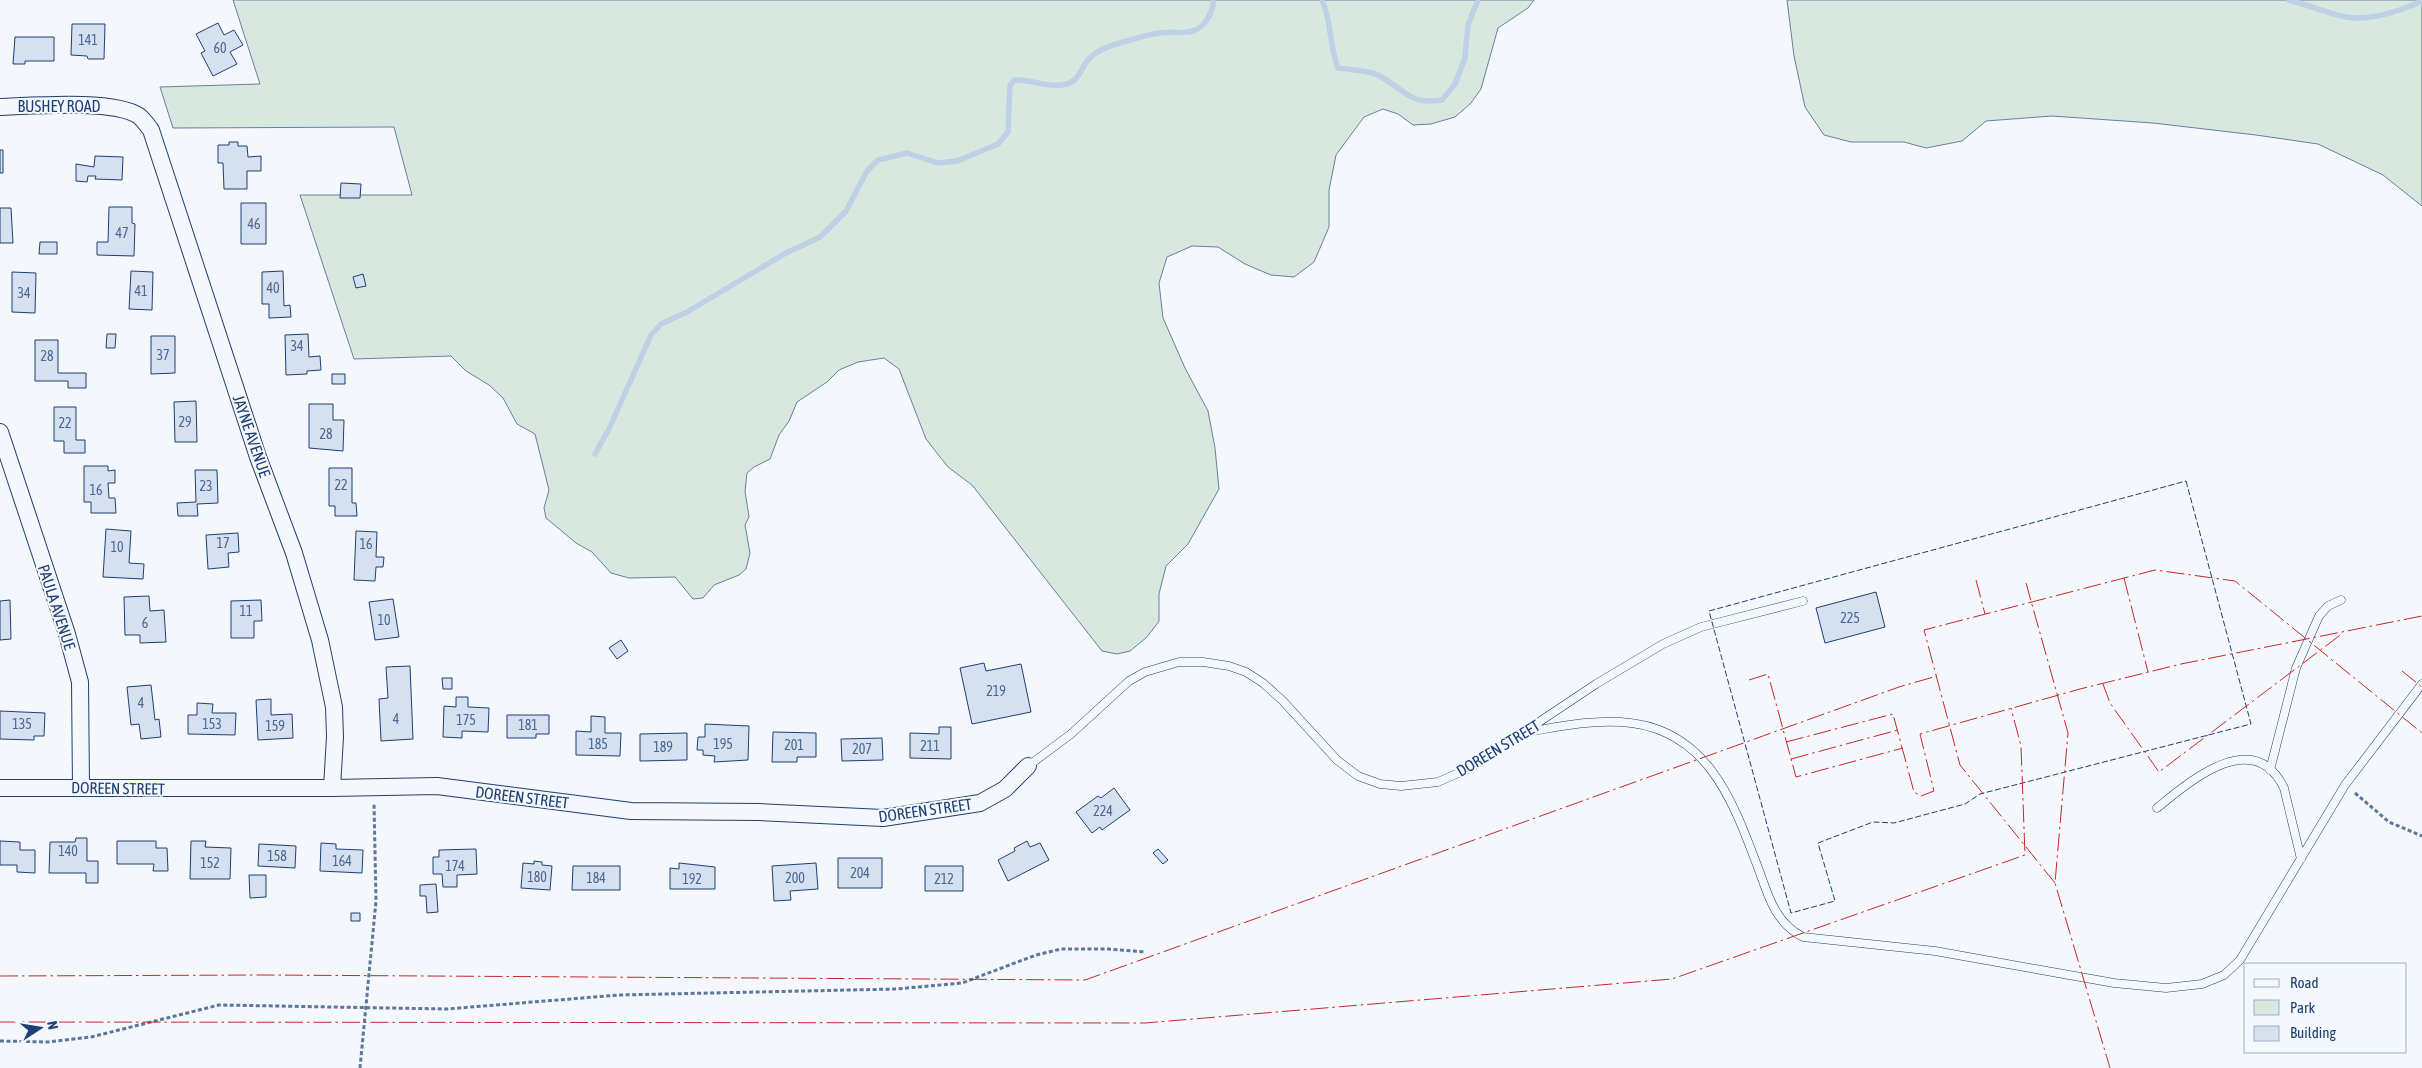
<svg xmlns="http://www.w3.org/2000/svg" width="2422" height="1068" font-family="'Asap Condensed',sans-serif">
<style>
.green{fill:#d7e8df;stroke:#687fa3}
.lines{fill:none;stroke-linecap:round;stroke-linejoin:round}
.stream{stroke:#bed0e5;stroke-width:5.5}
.building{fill:#d5e0f0;stroke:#1d3f73}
.service-casing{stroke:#1d3f73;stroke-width:9}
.minor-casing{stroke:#1d3f73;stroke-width:18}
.path{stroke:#5e769c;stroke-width:3;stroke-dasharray:4 2.5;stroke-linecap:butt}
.service{stroke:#f4f7fb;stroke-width:8}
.minor{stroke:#f4f7fb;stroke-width:16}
.fence{stroke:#1d3f73;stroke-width:1;stroke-dasharray:6 2.5;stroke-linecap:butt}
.power{stroke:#c62828;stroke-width:1;stroke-dasharray:18 4 2.5 4;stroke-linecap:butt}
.labels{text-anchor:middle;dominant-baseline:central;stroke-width:4;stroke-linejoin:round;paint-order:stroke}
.number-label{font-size:14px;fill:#4b6792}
.street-label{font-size:16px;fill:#1d3f73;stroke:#f4f7fb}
</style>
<rect width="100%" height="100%" fill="#f4f7fb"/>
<!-- green -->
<path class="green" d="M233,0H1534L1528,8L1498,28L1481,89L1471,103L1455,117L1431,124L1413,125L1398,114L1383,109L1364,117L1336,155L1329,190V227L1314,262L1294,277L1271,275L1245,264L1218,247L1192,246L1167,257L1159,283L1163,318L1185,368L1208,411L1215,448L1219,489L1188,544L1166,566L1159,594V621L1147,637L1130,651L1117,654L1102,651L972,485L948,467L926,439L899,369L884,358L858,362L839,370L827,382L797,402L789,421L779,435L770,459L754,467L747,473L745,491L749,517L745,525L750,553L746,569L739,575L714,585L703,598L693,599L675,577L629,578L611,573L592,552L576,543L546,518L544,508L549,490L535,434L517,424L503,398L489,385L466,371L451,356L354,359L300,195H412L394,127L173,128L160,87L260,84Z
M1787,0H2422V206L2383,175L2318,144L2256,135L2153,123L2052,116L1986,121L1962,141L1926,148L1904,142H1851L1824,135L1805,107L1794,56Z"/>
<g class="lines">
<!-- stream -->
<path class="stream" d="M1322,0C1332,22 1329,46 1338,68C1352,70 1371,70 1383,78C1407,92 1410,105 1442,100L1455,84L1465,58L1468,25L1478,0
M2289,0C2308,5 2327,13 2346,17C2371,21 2400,11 2422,1
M595,454L609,429L651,335L661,324L687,312L786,253L820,237L846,211L867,171L878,160L907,153L938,163L957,161L998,144L1008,132L1010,86L1014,80C1032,79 1050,89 1067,84C1080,80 1081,67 1089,59C1099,48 1116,44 1130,40C1140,37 1150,34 1160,33C1179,30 1196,39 1208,18C1211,12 1214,7 1213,0"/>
</g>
<!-- building -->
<path class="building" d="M218,23L224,35L234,30L243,45L230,52L237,64L213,76L201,53L205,51L196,34Z
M72,24H105L104,59H88L87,56L71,55Z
M15,37H54V61H25V64H13Z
M229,142H238V146H247L248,157L261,156V171H247V189H224L223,163H218V145H229Z
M0,150H3V173H0Z
M95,156L123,157L122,180L95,179L96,176H88L87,182L76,181V164L94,167Z
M341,183L361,184L360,198H340Z
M241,203H266V244H241Z
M109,207H132V223L135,224L134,256L97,255V242H108Z
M0,208H11L13,243H0Z
M40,242H57V254H39Z
M131,271L153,272L152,310L129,309Z
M283,271L284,306L290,305L291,317L269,318V304H262V272Z
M12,272L36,273L35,313L12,312Z
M363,274L366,286L356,288L353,277Z
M107,334H116L115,348H106Z
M308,334L309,357L320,356L321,370L307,371V374L286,375L285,335Z
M151,336H175V373L151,374Z
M35,340H58V373H86V388H68V381H35Z
M332,374H345V384H332Z
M196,401L197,442H175L174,402Z
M309,404H333V420H344L343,451L309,448Z
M54,407H76V440H85V453H64V441H54Z
M84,466H108V471L115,470V483H108L109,498H115L116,513H91V502H84Z
M329,468H352V503H356L357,516H335V506H329Z
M195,470H217L218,503L197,504L198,516H178L177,503L196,502Z
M106,529L131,531L129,563L144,564L143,579L103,577Z
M356,531L377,532L376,557H384L383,567H376L375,581L354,580Z
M238,533L239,552L228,553L229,567L208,569L206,535Z
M1876,592L1885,627L1825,643L1816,608Z
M149,596L150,611L164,610L166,642L140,643V635H125L124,597Z
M393,599L399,637L375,640L369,602Z
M10,600L11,639L0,640V601Z
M261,600L262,621H254V638H231V601Z
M621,640L628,651L617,659L609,648Z
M984,663L986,671L1021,664L1031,712L972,724L960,668Z
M410,666L413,739L381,741L379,699L388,698L386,667Z
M442,678H452V689H443Z
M151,685L155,720L159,719L161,737L141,739L139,724L131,725L127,687Z
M456,697H468V707L489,708L488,732L462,731V738L443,737L444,706L456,707Z
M271,699V715L292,714L293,738L258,740L256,700Z
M197,703L213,704L212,713H236L235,735L188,734V715H197Z
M0,711L45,713L44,736H34V740L0,739Z
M507,715H549V734H536V738H507Z
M591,716L605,717V733H621L620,756L576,755V731L591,732Z
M705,724L749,726L748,760L714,762L715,756L703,755V750H697L698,737H705Z
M939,727H951V759L910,758V733L939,734Z
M773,732L816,733V757H797V762H772Z
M687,733V760L640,761V734Z
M882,738L883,760L842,761L841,739Z
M1114,788L1130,810L1102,830L1100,827L1092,833L1076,812L1098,796L1101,798Z
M76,838H87V861H98V883H86V873H49L50,842H75Z
M0,841L20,842V850H35V873L17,872V865H0Z
M117,841H156V848H167L168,871H153L154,864H117Z
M191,841H206L205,847L231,848L230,879H190Z
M1027,841L1030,847L1040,843L1049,860L1008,881L998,860L1015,851L1014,848Z
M321,843L336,844V849L363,850L362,873L320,871Z
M259,844L296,846L295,868L258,866Z
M476,849L477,874L457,875V887H443L442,874H433V857H439V850Z
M1158,849L1168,860L1163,864L1153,853Z
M838,858H882V888H838Z
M534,861L542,862V865L552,866L550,890L521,888L523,863L534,864Z
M679,863L715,867V889H670V868L679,869Z
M816,863L818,889L790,891L791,900L774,901L772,866Z
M573,866H620V890H572Z
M925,866H963V891H925Z
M249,875H266V897L250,898Z
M436,884L438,912L427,913L426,896H420V885Z
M351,913H360V921H351Z"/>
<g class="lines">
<defs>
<path id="service" d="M1527,732C1558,727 1589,720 1621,722C1709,727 1734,804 1760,873C1769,899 1777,924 1803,937L1935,951L2114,983L2166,988L2202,984L2224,975L2240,960L2345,785L2422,684
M1028,766L1071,734L1129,681L1145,672L1179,662H1203L1229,666L1246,672L1263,683L1282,700L1337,760L1358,776L1380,784L1401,786L1438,782L1470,768L1596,684L1663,644L1701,627L1803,601
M2270,770L2296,668L2319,616L2328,606L2341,600
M2157,808C2190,781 2254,726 2284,788L2301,859"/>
<path id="minor" d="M0,107C31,106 114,99 139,116C143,119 148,126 151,130L258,457L294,553L320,640L334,707L335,737L332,788
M0,432L67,634L80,682L81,787
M0,788H332L437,786L631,811L759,812L883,818L980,803L1005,789L1028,766"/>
</defs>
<!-- service casing -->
<use href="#service" class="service-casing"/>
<!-- minor casing -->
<use href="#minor" class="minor-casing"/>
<!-- path -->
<path class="path" d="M2355,793L2389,822L2422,836
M0,1041L48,1042L91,1037L219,1005L447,1009L619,995L896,989L962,983L1036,955L1061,949H1108L1146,952
M360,1068L376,901L374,803"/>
<!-- service -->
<use href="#service" class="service"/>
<!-- minor -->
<use href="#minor" class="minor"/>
<!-- fence -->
<path class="fence" d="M2186,481L2251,724L1980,794L1965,804L1894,823L1873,822L1818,843L1835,901L1791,913L1709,611Z"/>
<!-- power -->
<path class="power" d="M2124,578L2148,672
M1976,580L1985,614
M2026,583L2068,733L2055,883L2110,1068
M2402,671L2422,687
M1749,680L1768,674L1796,777L1903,748
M2103,684L2110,703L2159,772L2343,633
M1786,742L1893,714L1914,792L1921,796L1934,791L1920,734L2080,689L2181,664L2422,616
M1791,759L1898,730
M2055,883L1960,765L1924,630L2155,570L2235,581L2422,733
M0,976L263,975L1085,980L1899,687L1937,676
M0,1022L1145,1023L1672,979L2025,855L2021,746L2011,708"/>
</g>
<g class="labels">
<!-- number labels -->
<g class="number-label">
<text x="88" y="40">141</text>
<text x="220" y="48">60</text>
<text x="254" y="224">46</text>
<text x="122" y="233">47</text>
<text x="273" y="288">40</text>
<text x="141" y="291">41</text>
<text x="24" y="293">34</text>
<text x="297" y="346">34</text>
<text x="163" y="355">37</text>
<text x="47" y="356">28</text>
<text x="185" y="422">29</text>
<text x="65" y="423">22</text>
<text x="326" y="434">28</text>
<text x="341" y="485">22</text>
<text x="206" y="486">23</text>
<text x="96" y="490">16</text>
<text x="223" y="543">17</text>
<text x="366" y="544">16</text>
<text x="117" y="547">10</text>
<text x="246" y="611">11</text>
<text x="1850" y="618">225</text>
<text x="384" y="620">10</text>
<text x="145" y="623">6</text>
<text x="996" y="691">219</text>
<text x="141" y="703">4</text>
<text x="396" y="719">4</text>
<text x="466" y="720">175</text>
<text x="22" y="724">135</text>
<text x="212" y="724">153</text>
<text x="528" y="725">181</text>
<text x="275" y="726">159</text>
<text x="598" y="744">185</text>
<text x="723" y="744">195</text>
<text x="794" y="745">201</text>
<text x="930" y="746">211</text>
<text x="663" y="747">189</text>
<text x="862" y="749">207</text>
<text x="1103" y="811">224</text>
<text x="68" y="851">140</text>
<text x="277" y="856">158</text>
<text x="342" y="861">164</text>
<text x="210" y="863">152</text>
<text x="455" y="866">174</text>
<text x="860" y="873">204</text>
<text x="537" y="877">180</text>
<text x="596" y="878">184</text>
<text x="795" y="878">200</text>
<text x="692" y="879">192</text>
<text x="944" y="879">212</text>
</g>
<!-- street labels -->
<g class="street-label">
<text x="59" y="106">BUSHEY ROAD</text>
<text transform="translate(252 436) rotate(71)">JAYNE AVENUE</text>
<text transform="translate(57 607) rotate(72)">PAULA AVENUE</text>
<text transform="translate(1498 748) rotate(-31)">DOREEN STREET</text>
<text transform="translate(118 788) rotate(1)">DOREEN STREET</text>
<text transform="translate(522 797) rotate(7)">DOREEN STREET</text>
<text transform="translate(925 810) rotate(-8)">DOREEN STREET</text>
</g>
</g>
<!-- legend -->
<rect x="2244" y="963" width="162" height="90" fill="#f4f7fb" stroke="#9eadc5"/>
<rect x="2254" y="979" width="25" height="8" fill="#f4f7fb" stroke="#9eadc5"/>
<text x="2290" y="988" font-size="15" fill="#1d3f73">Road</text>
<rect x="2254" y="1000" width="25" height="15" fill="#d7e8df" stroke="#9eadc5"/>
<text x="2290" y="1013" font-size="15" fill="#1d3f73">Park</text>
<rect x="2254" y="1026" width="25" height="15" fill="#d5e0f0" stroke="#9eadc5"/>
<text x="2290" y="1038" font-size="15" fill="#1d3f73">Building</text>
<!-- north arrow -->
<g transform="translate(40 1028) rotate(78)" stroke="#f4f7fb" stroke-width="4" paint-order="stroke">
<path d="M0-4L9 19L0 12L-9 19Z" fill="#1d3f73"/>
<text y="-8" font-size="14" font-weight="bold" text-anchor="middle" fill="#1d3f73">N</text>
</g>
</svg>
